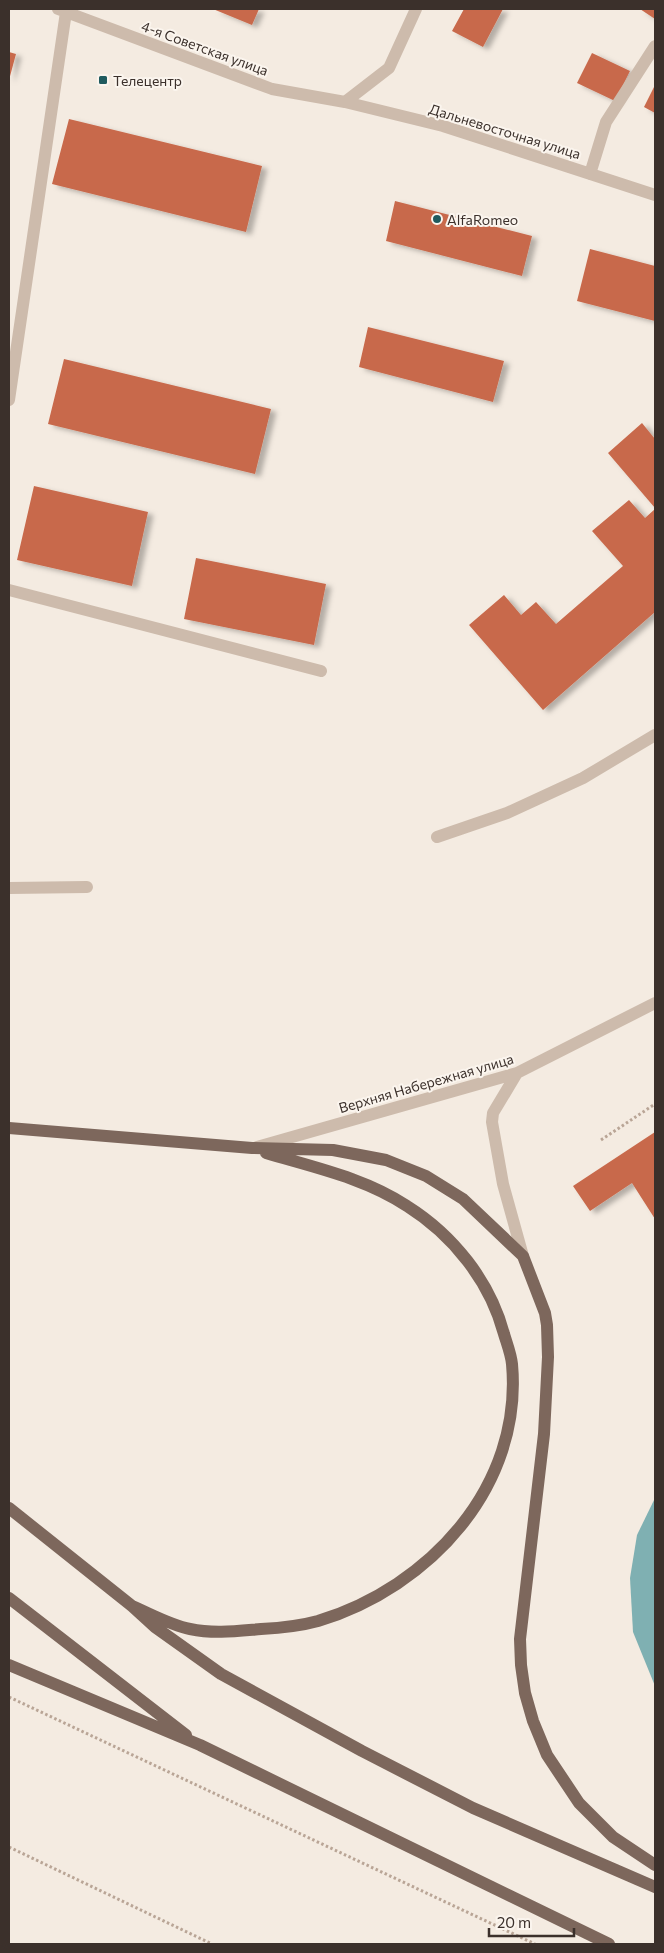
<svg xmlns="http://www.w3.org/2000/svg" width="664" height="1953" font-family="Commissioner,sans-serif">
<style>
.water{fill:#7fb0b2}
.building{fill:#c8694b;filter:url(#shadow)}
.lines{fill:none;stroke-linecap:round;stroke-linejoin:round}
.path{stroke:#b9a596;stroke-width:3;stroke-dasharray:2.5 2.5;stroke-linecap:butt}
.minor{stroke:#cdbbac;stroke-width:12}
.major{stroke:#7d675c;stroke-width:12}
.poi-dot{fill:#1f5a5e;stroke:#fbf5ee;stroke-width:2}
.labels{text-anchor:middle;dominant-baseline:central;stroke-width:4;stroke-linejoin:round;paint-order:stroke}
.street-label{font-size:14px;fill:#3b302b;stroke:#fbf5ee}
.poi-label{font-size:14px;fill:#3b302b;stroke:#fbf5ee;text-anchor:start}
</style>
<defs>
<filter id="shadow"><feDropShadow dx="5.5" dy="3" stdDeviation="2.5" flood-color="#0004"/></filter>
</defs>
<rect width="100%" height="100%" fill="#f4ebe1"/>
<!-- water -->
<path class="water" d="M655,1498V1686L633,1632L630,1578L637,1535Z"/>
<!-- building -->
<path class="building" d="M213,9H259L252,25Z
M464,9H503L483,47L452,31Z
M640,9H655V19Z
M9,52L16,54L9,80Z
M592,53L630,71L615,101L577,83Z
M655,85V113L644,107Z
M69,119L262,166L246,232L52,184Z
M395,201L532,236L522,276L386,241Z
M590,249L655,266V321L577,301Z
M368,327L504,361L493,402L359,367Z
M64,359L271,409L255,474L48,424Z
M642,423L655,439V508L608,453Z
M34,486L148,512L132,586L17,560Z
M629,500L645,518L655,509V612L543,710L469,625L504,595L521,615L536,602L556,624L623,566L592,531Z
M196,558L326,584L314,645L184,619Z
M655,1132V1219L632,1183L590,1211L573,1186Z"/>
<g class="lines">
<!-- path -->
<path class="path" d="M601,1140L655,1104
M9,1697L535,1944
M9,1847L212,1944"/>
<!-- minor -->
<path class="minor" d="M58,9L272,89L345,102L443,126L655,195
M345,102L389,68L416,9
M590,174L606,122L655,46
M9,400L66,12
M9,590L321,671
M437,837L507,813L583,778L655,735
M9,888L87,887
M517,1073L493,1113L492,1122L503,1184L523,1256
M257,1147L517,1073L655,1003"/>
<!-- major -->
<path class="major" d="M9,1128L252,1148L333,1150L386,1160L426,1176L463,1199L523,1256L545,1313L547,1325L548,1357L544,1434L520,1639L521,1665L525,1693L533,1721L547,1755L579,1803L613,1837L655,1865
M9,1508L132,1606L155,1627L221,1674L362,1751L473,1808L655,1887
M9,1598L186,1735
M132,1606C151,1614 170,1625 190,1629C214,1634 237,1631 261,1629C280,1628 300,1626 318,1621C430,1587 523,1486 512,1364C511,1354 507,1344 504,1334C490,1281 453,1235 407,1206C365,1178 313,1167 266,1153
M9,1665L200,1745L609,1944"/>
</g>
<!-- markers -->
<g class="poi-dot">
<rect x="98" y="75" width="10" height="10" rx="2.5"/>
<circle cx="437" cy="219" r="5"/>
</g>
<g class="labels">
<!-- street labels -->
<g class="street-label">
<text transform="translate(205 48) rotate(20)">4-я Советская улица</text>
<text transform="translate(505 131) rotate(17)">Дальневосточная улица</text>
<text transform="translate(426 1083) rotate(-16)">Верхняя Набережная улица</text>
</g>
<!-- poi labels -->
<g class="poi-label">
<text x="113" y="80">Телецентр</text>
<text x="447" y="219">AlfaRomeo</text>
</g>
</g>
<!-- border -->
<rect width="664" height="1953" fill="none" stroke="#3b302b" stroke-width="20"/>
<!-- scale -->
<path d="M489 1928v8h85v-8" fill="none" stroke="#3b302b" stroke-width="2.5"/>
<text x="497" y="1928" font-size="15" fill="#3b302b" stroke="#fbf5ee" stroke-width="4" paint-order="stroke">20 m</text>
</svg>
